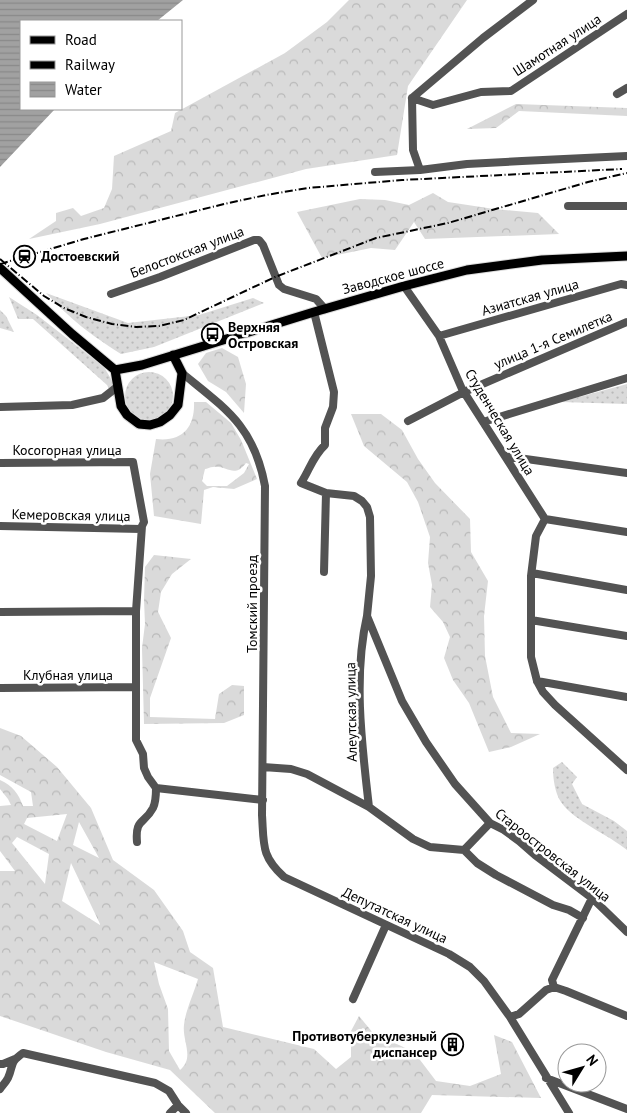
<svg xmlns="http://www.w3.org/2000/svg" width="627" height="1113" font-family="'PT Sans',sans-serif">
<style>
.grass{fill:url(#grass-dots)}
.forest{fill:url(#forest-crowns);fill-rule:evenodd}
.water{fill:url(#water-rules)}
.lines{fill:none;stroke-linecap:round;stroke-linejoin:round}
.major-casing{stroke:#dbdbdb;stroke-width:11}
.minor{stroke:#535353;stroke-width:8}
.major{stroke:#000;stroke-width:9}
.rail{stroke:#000;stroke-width:2;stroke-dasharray:8 2.5 1 2.5;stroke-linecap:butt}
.labels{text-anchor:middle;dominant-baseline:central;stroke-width:5;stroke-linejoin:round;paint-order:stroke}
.street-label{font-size:14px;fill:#000;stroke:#fff}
.poi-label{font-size:14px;font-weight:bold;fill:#000;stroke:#fff;text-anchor:start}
</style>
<defs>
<pattern id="grass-dots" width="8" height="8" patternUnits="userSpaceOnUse" patternTransform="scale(1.25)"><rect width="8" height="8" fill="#dadada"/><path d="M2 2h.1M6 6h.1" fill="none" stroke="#b9b9b9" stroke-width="1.8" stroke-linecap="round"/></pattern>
<pattern id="forest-crowns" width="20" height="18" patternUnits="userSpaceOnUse" patternTransform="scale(1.25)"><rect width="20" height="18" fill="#dadada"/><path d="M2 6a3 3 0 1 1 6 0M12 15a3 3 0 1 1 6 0" fill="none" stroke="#b9b9b9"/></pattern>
<pattern id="water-rules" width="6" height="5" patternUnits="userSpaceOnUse" patternTransform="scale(1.25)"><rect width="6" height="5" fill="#a1a1a1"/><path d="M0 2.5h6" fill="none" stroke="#898989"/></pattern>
</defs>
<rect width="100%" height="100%" fill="#fff"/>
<!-- grass -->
<path class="grass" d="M46,293L128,323L199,315L253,298L264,303L154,347L121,354C91,335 70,319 46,293Z
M9,297L37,315L104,367L118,391L121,410L107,385L33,319H18Z
M0,310L6,316L14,332L0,328Z
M125 396a24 24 0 1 1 48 0a24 24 0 1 1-48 0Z
M627,384V404L561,402Z
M562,762L577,777L572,784L582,804L614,821L627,831V850C609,835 574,821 561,802C555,793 553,779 553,768Z"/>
<!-- forest -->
<path class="forest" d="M349,0H467L408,86L397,155L306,169L100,224L29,239L56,221V213L73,208L81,216L104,208L112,189L114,156L171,131L175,113L285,53L327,22Z
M516,104L627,108V116L519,111L496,128L467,129Z
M433,193L448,202L494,209L538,213L559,234L425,239L414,222L395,250L371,248L322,258L297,212L360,199L385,200L409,205Z
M222,348L238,357L246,384L244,413L226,392L208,381L198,364L206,353Z
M194,402H206L231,423L241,440L257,479L234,489L213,487L204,490L201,524L154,516L150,474L156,439C183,442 195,427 194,402ZM246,463L249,464L244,473L227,486H207L202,481L205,469C207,469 210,467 213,467C227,465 234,479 246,463Z
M351,414H381L402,430L418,459L435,483L470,519L471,552L488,581L484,616L485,656L493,697L511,733L540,734L511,747L489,752L469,703L453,680L444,658L450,637L443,622L430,607L432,585L428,563L430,537L418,502L407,482L364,446Z
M154,555L191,559L172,574L161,592L158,612L171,638L150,698V717L215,719L219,694L232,685L244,686V715L224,723L144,724L142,648L145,624L144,600L145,567Z
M0,728L21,736L57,767L91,808L113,860L154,890L183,931L190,952L213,968L223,1027L314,1049L336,1069L351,1057V1031L359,1016L373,1033L414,1052L436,1081L470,1086L501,1074L494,1035L512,1042L541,1098L432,1095L421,1113H215L170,1070L106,1052L0,1016V871H15L0,851V806L11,805L8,799L0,789V780C13,786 18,793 23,806H33L31,792L0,775ZM67,814L57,841L24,824L27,818ZM79,822L99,858L73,845ZM17,837L49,854L45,884L12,843ZM71,863L100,924V925L62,901ZM154,962L198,979C194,993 185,1012 184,1025C182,1041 195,1058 180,1070L169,1051L168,1009L159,984Z"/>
<!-- water -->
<path class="water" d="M0,0H183L157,21H21V109H55L0,167Z"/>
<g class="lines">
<defs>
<path id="major" d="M0,268L72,334L115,370L121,406L127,415L139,424L150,425L160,422L170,415L178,405L182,373L173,355
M115,370L142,365L314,312L404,286L467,270L542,260L627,256"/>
</defs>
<!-- major casing -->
<use href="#major" class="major-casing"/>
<!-- minor -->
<path class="minor" d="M617,94L627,88
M412,98L433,105L481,92L511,91L627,14
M412,98L483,38L533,0
M412,98L413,150L420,170
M375,172L420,170L467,164L522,161L627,156
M568,206H627
M404,286L439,336L462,389L545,519
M111,294L160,277L254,240H259L263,245L279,285L284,289L316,299L325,309
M314,312L334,392L333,407L325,428V445C313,456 310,469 301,483L326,493L354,496L362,501L367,507L370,517L371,576L367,616L402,701L426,742L455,784L490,823L504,830L519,841L535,855L592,898L627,932
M439,336L621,284L627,285
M182,373C226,409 254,426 265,486L262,815C264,845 261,856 284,877L449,954L470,967L484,981L510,1017L569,1113
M0,407L72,405L103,398L117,387
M408,421L464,392L627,322
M483,422L627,378
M505,456L627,473
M0,463L133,462L144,522L142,526L136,611V740L143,754L144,768L148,777L156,788
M545,519L536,536L531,576V657L537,681L543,692L555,705L627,770
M545,519L627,532
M0,526L141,529
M324,572L326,493
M532,573L627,590
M0,612L136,611
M367,616C353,677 362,746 369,807L413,839L430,847L464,850L477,863L496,875L553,905L569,910L583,918
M531,620L627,636
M537,681L627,697
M0,688L136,687
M263,767L291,769L307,774L369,807
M156,788L263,800
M137,842C135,818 144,825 153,808C156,802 156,795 156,788
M464,850L490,823
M554,987L552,980L592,898
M353,999L386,925
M510,1017L519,1014L546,990L554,987L566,991L627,1016
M0,1064H3L15,1059
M546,1078L627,1109
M0,1089C2,1086 6,1082 8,1078C14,1064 9,1063 23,1053L155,1083L169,1091L178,1105L186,1113
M170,1113L178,1105"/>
<!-- major -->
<use href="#major" class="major"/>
<!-- rail -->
<path class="rail" d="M0,259L44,296L64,308L86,317L112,324L136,327L159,326L184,320L275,277L376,238L448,223L588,182L627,173
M0,264L84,239L224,204L266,195L308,188L402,180L622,169"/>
</g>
<!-- icons -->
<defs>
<symbol id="station-ring" viewBox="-11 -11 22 22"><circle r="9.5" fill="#fff" stroke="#000" stroke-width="1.5"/><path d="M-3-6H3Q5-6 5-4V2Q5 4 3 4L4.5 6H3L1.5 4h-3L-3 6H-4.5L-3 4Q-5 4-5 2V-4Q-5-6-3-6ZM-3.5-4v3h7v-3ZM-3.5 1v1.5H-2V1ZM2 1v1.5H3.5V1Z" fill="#000"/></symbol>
<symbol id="bus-ring" viewBox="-11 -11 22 22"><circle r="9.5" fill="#fff" stroke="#000" stroke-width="1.5"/><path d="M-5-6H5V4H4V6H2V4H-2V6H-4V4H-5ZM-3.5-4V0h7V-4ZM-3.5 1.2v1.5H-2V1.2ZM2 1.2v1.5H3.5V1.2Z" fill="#000"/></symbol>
<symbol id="building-ring" viewBox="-11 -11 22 22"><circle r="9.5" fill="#fff" stroke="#000" stroke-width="1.5"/><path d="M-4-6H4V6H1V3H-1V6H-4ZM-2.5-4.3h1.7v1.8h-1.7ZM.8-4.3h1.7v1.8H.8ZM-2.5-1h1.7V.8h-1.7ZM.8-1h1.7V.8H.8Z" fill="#000"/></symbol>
</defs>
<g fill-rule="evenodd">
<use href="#station-ring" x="12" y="244" width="25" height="25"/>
<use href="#bus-ring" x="200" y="322" width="25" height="25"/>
<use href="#building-ring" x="440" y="1032" width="25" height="25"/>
</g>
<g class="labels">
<!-- street labels -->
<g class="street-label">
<text transform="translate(557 45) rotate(-33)">Шамотная улица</text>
<text transform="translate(187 252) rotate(-21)">Белостокская улица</text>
<text transform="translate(393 276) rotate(-15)">Заводское шоссе</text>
<text transform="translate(530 297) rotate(-16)">Азиатская улица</text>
<text transform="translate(553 340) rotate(-23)">улица 1-я Семилетка</text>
<text transform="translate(500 422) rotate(59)">Студенческая улица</text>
<text x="67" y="450">Косогорная улица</text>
<text transform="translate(71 515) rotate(1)">Кемеровская улица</text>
<text transform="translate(252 604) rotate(-90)">Томский проезд</text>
<text x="68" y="675">Клубная улица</text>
<text transform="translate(351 712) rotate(-91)">Алеутская улица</text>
<text transform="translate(553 855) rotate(38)">Староостровская улица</text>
<text transform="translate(395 915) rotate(25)">Депутатская улица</text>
</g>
<!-- poi labels -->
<g class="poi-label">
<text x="41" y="256">Достоевский</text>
<text x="228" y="327">Верхняя<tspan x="228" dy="16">Островская</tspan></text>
<text x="437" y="1036" text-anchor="end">Противотуберкулезный<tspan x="437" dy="16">диспансер</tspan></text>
</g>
</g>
<!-- legend -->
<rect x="20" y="20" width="162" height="90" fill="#ffffff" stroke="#999999"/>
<rect x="30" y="36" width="25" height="8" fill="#000000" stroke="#999999"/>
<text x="65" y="45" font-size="15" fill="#000000">Road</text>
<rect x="30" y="61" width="25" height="8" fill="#000000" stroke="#999999"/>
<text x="65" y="70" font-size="15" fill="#000000">Railway</text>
<rect x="30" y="82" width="25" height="15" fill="url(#water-rules)" stroke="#999999"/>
<text x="65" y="95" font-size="15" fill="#000000">Water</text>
<!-- north arrow -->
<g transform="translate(582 1068) rotate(53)"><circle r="24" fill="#ffffff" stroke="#999999"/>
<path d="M0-4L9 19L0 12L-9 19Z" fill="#000000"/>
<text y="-8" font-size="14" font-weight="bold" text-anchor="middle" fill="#000000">N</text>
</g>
</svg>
